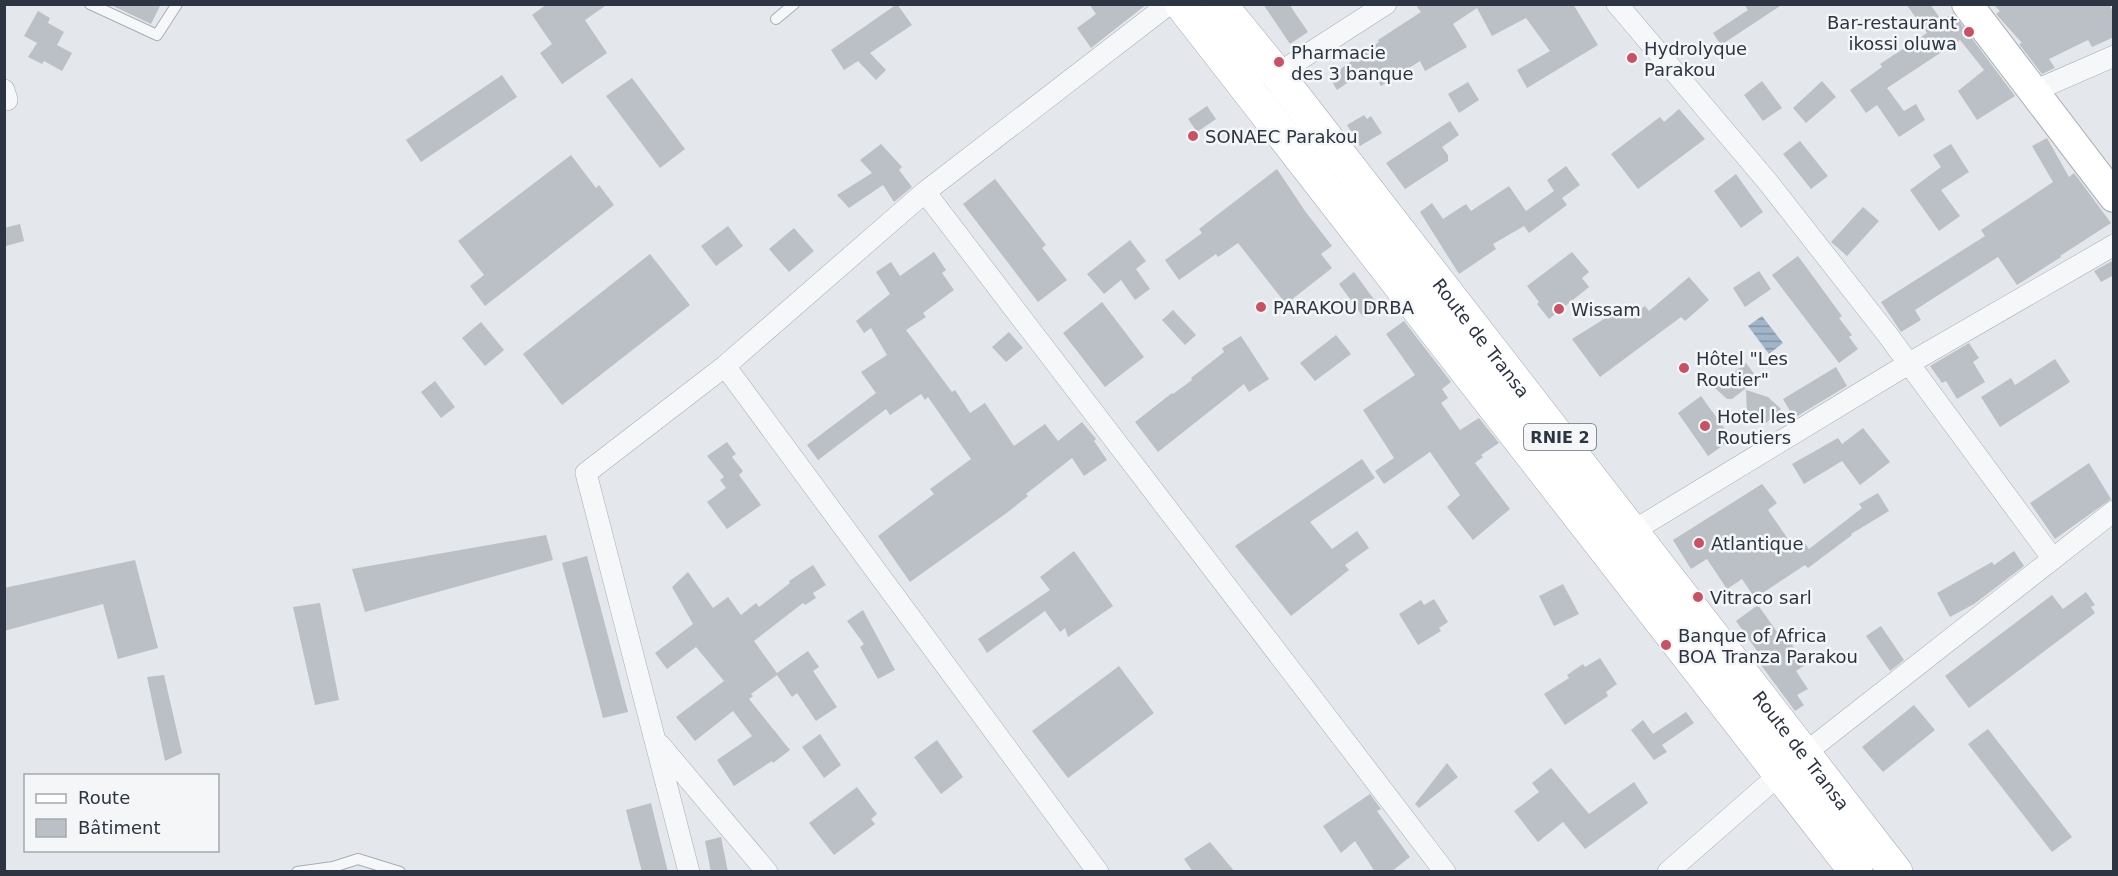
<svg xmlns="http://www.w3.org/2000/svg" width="2118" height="876" font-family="'DejaVu Sans',sans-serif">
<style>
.water{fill:url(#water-rules)}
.building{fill:#bbc0c7}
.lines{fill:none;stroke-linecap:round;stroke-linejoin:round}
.lane-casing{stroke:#a9aeb5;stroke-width:12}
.street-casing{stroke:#a9aeb5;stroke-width:22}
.secondary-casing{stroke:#a9aeb5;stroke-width:32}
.primary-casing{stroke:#a4abb6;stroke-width:34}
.lane{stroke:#f6f7f9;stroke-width:10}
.street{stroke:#f6f7f9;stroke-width:21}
.secondary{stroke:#fff;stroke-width:30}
.primary{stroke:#fff;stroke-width:33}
.poi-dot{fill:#c55366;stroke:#f4f6f8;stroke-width:2}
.labels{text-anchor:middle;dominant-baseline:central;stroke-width:5;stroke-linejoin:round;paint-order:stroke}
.shield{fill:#f4f6f8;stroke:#696f79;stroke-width:1.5}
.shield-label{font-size:16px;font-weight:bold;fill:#2d3542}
.poi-label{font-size:18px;fill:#2d3542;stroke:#f4f6f8;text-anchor:start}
.street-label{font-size:18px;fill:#2d3542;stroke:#f4f6f8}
</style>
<defs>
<pattern id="water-rules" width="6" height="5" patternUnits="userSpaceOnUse" patternTransform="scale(1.5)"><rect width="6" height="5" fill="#a2b5c8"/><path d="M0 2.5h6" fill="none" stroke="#8494a4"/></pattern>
</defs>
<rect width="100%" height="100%" fill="#e4e7eb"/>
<!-- water -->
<path class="water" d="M1762,316L1783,343L1769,354L1748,326Z"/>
<!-- building -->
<path class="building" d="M109,4H161L151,24Z
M547,4H608L585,20L607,53L562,84L540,53L552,44L532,15Z
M897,4L912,25L870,53L886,70L876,80L858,61L844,70L831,50Z
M1089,4H1147L1091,48L1077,28L1096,14Z
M1263,4H1289L1308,32L1290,44Z
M1415,4H1573L1598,45L1527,88L1517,70L1550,51L1526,18L1492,36L1477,8L1453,24L1467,47L1425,71L1420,61L1381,86L1369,68L1337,90L1329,77L1379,42L1378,40L1421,12Z
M1744,4H1783L1721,45L1713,33L1748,10Z
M1906,4H1930L1942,21L1953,13L2015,96L1977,120L1958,91L1984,70L1960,40L1887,88L1904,111L1916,104L1925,120L1899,137L1877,105L1866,113L1850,90L1882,67L1880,64L1927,33Z
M1993,4H2109L2114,13V37L2092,47L2088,40L2049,59L2055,68L2042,74L2019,44L2022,43L1996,14L2000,11Z
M38,11L50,18L48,23L64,32L57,45L72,53L62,71L44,61L42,64L28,57L37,43L24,36Z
M502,75L517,97L421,162L406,140Z
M632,78L685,149L660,168L606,96Z
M1762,81L1782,108L1763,121L1744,95Z
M1822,81L1836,97L1806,123L1793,108Z
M1468,82L1479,100L1459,113L1448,94Z
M1207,106L1216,119L1197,132L1188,119Z
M1679,109L1705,139L1638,189L1611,154L1660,117L1664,122Z
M1364,115L1367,119L1371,116L1382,133L1360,146L1347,125Z
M1450,121L1459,135L1442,147L1448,155V161L1405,189L1386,163Z
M2047,138L2069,177L2074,173L2111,223L2060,256L2061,257L2017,285L1998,257L1915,310L1921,320L1901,332L1881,302L1985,236L1981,230L2053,182L2032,146Z
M1800,141L1828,176L1811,189L1783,154Z
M881,144L902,167L899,170L912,187L894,202L883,185L849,208L837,195L872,173L860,160Z
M1951,144L1969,172L1941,190L1960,216L1939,231L1910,190L1941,167L1933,155Z
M571,155L596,188L599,185L614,205L485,306L470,286L484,275L458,241Z
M1566,166L1580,185L1562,198L1567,205L1529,233L1524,226L1493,244L1496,249L1459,274L1420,212L1432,203L1443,219L1466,204L1471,211L1509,186L1526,211L1554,191L1547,180Z
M1277,169L1305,211L1332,246L1321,254L1332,268L1286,304L1238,243L1218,257L1216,254L1179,280L1165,260L1202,233L1199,229Z
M1736,174L1763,212L1741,228L1714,191Z
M995,179L1046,245L1042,248L1067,280L1038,302L963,204Z
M1863,207L1879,221L1847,256L1831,242Z
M20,224L24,241L6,246L4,228Z
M728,226L743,246L716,266L701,246Z
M794,228L814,251L789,272L769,249Z
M1130,240L1146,261L1136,269L1150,289L1135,300L1121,280L1104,294L1087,274Z
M934,252L946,270L942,273L954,290L923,313L926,317L906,330L952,392L955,390L970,413L985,403L1014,446L1045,424L1058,441L1082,422L1096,439L1094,441L1107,460L1084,476L1072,458L1026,494L1028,496L1008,512L910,582L878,536L934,494L930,489L971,459L928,397L925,400L921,394L890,415L886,409L818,460L807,445L876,393L861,372L887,355L871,328L864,333L856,321L890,294L876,272L891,262L900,276Z
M1572,252L1589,272L1582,278L1589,287L1549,319L1537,304L1539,302L1527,286Z
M650,254L690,305L562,405L523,354Z
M1798,256L1842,316L1839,318L1852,335L1849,337L1858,349L1839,363L1772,275Z
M2114,260V275L2101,282L2094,271Z
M1759,271L1771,289L1745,307L1733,288Z
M1354,272L1378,305L1363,317L1339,284Z
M1689,277L1709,300L1685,321L1681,317L1600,377L1572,339L1628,304L1634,314L1645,306L1649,311Z
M1102,302L1144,357L1105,387L1063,333Z
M1173,310L1196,335L1185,345L1162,320Z
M1404,321L1451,382L1442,389L1448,398L1441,403L1460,430L1479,418L1499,443L1481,455L1483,457L1475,463L1510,509L1473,540L1447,507L1460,495L1430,452L1384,484L1375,471L1394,458L1363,410L1415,375L1386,334Z
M481,322L504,350L485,366L462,338Z
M1009,332L1023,348L1006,362L992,347Z
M1336,335L1351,354L1315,381L1300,363Z
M1241,336L1269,379L1249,392L1244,384L1158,452L1135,422L1172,393L1173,394L1192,380L1191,378L1224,352L1222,348Z
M1969,343L1979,358L1973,362L1985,382L1957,399L1946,381L1942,383L1930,366Z
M2055,359L2070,382L2000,427L1981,397L2011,378L2015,385Z
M1746,363L1758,379L1732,399H1727L1714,387Z
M1836,367L1847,386L1794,418L1783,399Z
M435,381L455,407L441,418L421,392Z
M1746,390L1768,397L1781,409L1765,424L1754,423L1747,417Z
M1701,396L1732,439L1708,456L1678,413Z
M1863,428L1890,462L1860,485L1842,461L1804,484L1792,464L1838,438L1842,444Z
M727,442L736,454L732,457L743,471L739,475L761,505L727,529L707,502L726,488L720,480L724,477L707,456Z
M1362,459L1375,478L1310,522L1332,549L1357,531L1369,548L1345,565L1349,570L1291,616L1235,546Z
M2089,463L2111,499L2055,539L2030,503Z
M1762,484L1777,503L1768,510L1792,545L1802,539L1809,549L1862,508L1859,504L1878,493L1889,511L1851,534L1852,535L1808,568L1805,565L1755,598L1742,579L1727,589L1707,559L1691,569L1673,540Z
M546,535L553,560L365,612L352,569Z
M1074,551L1113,606L1068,637L1065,628L1060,632L1045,611L987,653L978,639L1050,590L1040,577Z
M2014,551L2024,566L1974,604L1950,617L1937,593L1992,562L1994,565Z
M587,556L628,712L603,718L562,563Z
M135,560L158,648L118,659L103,604L4,631V588Z
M813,565L826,585L813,593L816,598L805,605L803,603L754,641L777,673L808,651L819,667L813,671L837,707L816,721L797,693L792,697L777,675L751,694L753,696L749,699L790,750L773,763L772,761L734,786L717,760L752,736L733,711L695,741L676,717L724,681L696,647L667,669L655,653L693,624L672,587L688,572L713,608L728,597L741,615L756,603L759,607L790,583L789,581Z
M1563,584L1579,614L1554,626L1539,596Z
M2086,592L2095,605L2091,607L2095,613L1969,708L1945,676L2052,595L2063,609Z
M1434,599L1448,622L1439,628L1441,631L1418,645L1399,614L1421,600L1424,605Z
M320,603L339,700L315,705L293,607Z
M1758,605L1785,643L1789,640L1805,665L1796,671L1808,689L1797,695L1804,705L1795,711L1758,661L1762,658L1736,621Z
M863,610L895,670L878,679L860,647L864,644L847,621Z
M1881,626L1904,660L1890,671L1866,636Z
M1600,658L1617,684L1606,692L1608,696L1565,725L1544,694L1569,678L1567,675L1583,664L1585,667Z
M1119,666L1154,713L1068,778L1032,731Z
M164,675L182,753L165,761L147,677Z
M1914,705L1935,730L1883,772L1862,747Z
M1686,712L1694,723L1662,745L1667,752L1654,760L1631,730L1643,720L1653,734Z
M1988,729L2072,837L2052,852L1968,744Z
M820,734L841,765L824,778L802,747Z
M937,740L963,777L941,794L914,757Z
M1447,763L1458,777L1419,808L1415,804Z
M1551,768L1589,814L1634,782L1648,803L1585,849L1563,822L1538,842L1514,811L1539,792L1532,783Z
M857,787L877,814L871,819L875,824L834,855L809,823Z
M1370,794L1381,809L1377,811L1410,857L1391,872H1375L1355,841L1341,853L1323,826Z
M651,803L668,872H642L626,810Z
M721,837L728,872H711L705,841Z
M1210,842L1235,872H1193L1184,859Z"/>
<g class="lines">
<defs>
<path id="lane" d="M90,4L157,35L177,4
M776,19L794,4
M297,872L333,867L358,859L400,872"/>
<path id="street" d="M1617,4L1767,181L1887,334L2053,559
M1277,74L1386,4
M4,90L7,100
M2034,91L2114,56
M925,192L1445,872
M725,366L1098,872
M1633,531L1908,364L2114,245
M660,745L767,872
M1804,754L2114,511
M689,872L586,473L725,366L925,192L1169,4
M1668,872L1780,774"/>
<path id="secondary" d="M1967,4L2114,197"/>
<g id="primary">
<path d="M1181,4L1856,872"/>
<path id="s1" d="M1220,4L1277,74L1896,872"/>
</g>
</defs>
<!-- lane casing -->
<use href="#lane" class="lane-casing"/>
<!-- street casing -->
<use href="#street" class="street-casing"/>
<!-- secondary casing -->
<use href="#secondary" class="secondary-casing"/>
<!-- primary casing -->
<use href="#primary" class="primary-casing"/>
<!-- lane -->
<use href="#lane" class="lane"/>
<!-- street -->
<use href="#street" class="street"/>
<!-- secondary -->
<use href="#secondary" class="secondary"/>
<!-- primary -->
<use href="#primary" class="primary"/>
</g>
<!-- markers -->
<g class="poi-dot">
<circle cx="1969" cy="32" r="6"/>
<circle cx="1632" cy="58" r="6"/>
<circle cx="1279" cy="62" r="6"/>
<circle cx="1193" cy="136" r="6"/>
<circle cx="1261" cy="307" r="6"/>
<circle cx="1559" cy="309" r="6"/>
<circle cx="1684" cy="368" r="6"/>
<circle cx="1705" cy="426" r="6"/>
<circle cx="1699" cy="543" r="6"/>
<circle cx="1698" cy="597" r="6"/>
<circle cx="1666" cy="645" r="6"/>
</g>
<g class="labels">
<!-- shield labels -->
<rect class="shield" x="1524" y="424" width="72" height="26" rx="4.5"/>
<g class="shield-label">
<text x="1560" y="437">RNIE 2</text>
</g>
<!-- poi labels -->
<g class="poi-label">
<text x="1957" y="22" text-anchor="end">Bar-restaurant<tspan x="1957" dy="21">ikossi oluwa</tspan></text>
<text x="1644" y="48">Hydrolyque<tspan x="1644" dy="21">Parakou</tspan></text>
<text x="1291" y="52">Pharmacie<tspan x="1291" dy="21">des 3 banque</tspan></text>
<text x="1205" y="136">SONAEC Parakou</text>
<text x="1273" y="307">PARAKOU DRBA</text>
<text x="1571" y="309">Wissam</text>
<text x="1696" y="358">Hôtel "Les<tspan x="1696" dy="21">Routier"</tspan></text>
<text x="1717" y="416">Hotel les<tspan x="1717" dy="21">Routiers</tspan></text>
<text x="1711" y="543">Atlantique</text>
<text x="1710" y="597">Vitraco sarl</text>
<text x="1678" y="635">Banque of Africa<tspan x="1678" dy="21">BOA Tranza Parakou</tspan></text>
</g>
<!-- street labels -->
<g class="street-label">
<text stroke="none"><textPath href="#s1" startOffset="424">Route de Transa</textPath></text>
<text stroke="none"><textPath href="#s1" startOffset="946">Route de Transa</textPath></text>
</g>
</g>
<!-- border -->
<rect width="2118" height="876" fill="none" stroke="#2d3542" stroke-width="12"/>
<!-- legend -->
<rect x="24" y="774" width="195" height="78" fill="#f4f6f8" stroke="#a4a9af" stroke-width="1.5"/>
<rect x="36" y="794" width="30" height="9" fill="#ffffff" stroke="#a4a9af" stroke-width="1.5"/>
<text x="78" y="804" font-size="18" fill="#2d3542">Route</text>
<rect x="36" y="819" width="30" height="18" fill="#bbc0c7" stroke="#a4a9af" stroke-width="1.5"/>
<text x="78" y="834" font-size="18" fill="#2d3542">Bâtiment</text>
</svg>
